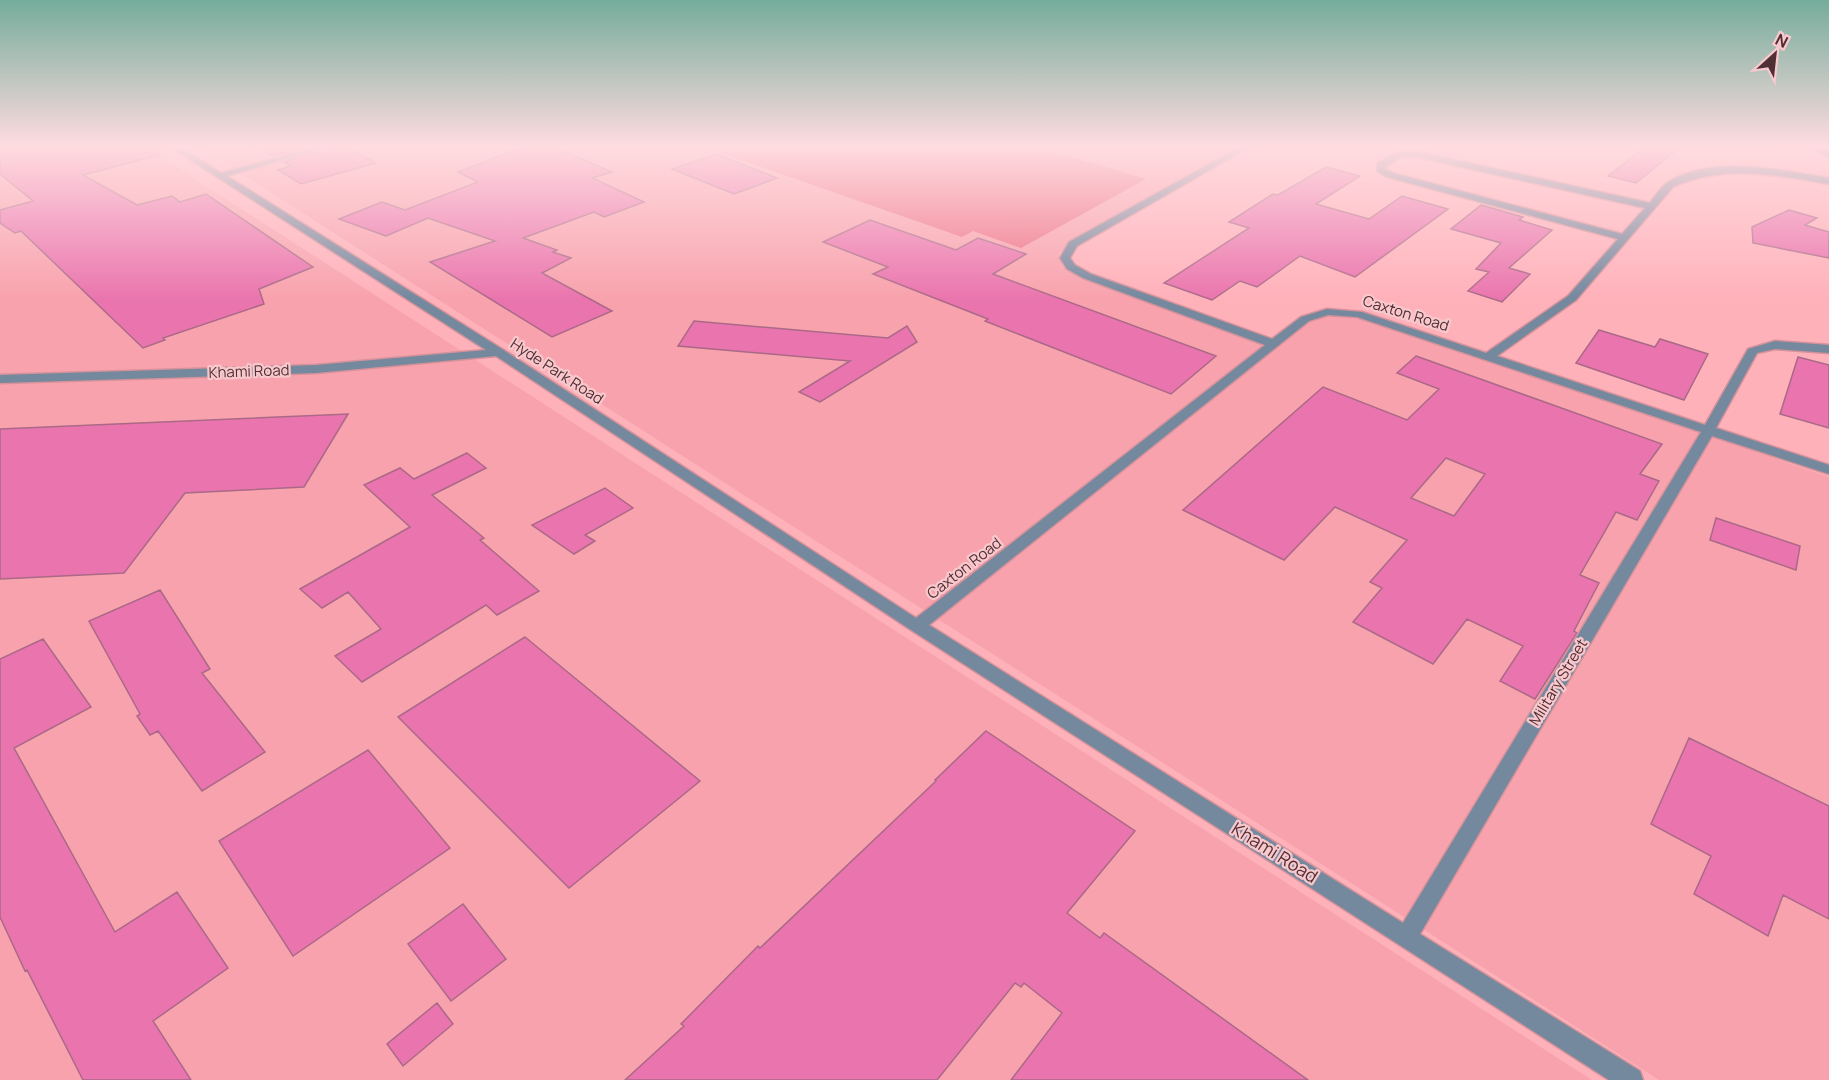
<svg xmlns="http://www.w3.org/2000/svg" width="1829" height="1080" font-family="Manrope,sans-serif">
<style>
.built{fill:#f8a2ad}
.green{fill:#ed7186}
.building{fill:#ea75ae;stroke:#aa6987;stroke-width:1.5;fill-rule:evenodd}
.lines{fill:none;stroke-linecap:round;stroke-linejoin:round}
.minor-casing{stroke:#d5929a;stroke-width:3}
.minor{fill:#74889e;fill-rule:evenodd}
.labels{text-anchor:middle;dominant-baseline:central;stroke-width:4.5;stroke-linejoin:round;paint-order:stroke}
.street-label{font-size:15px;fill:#4f2f33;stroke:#f8c8cd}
.near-street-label{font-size:18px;fill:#4f2f33;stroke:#f8c8cd}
</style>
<rect width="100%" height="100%" fill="#ffb1ba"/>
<!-- built -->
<path class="built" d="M0,148H147L1592,1080H0Z
M201,148H1238L1069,243L1059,254L1063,266L1276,347L1308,320L1328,313L1359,316L1829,477V1080H1659Z"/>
<!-- green -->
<path class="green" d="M707,148H1062L1054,152L1146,179L1021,248L973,231L962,237Z"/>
<!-- building -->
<path class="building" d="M0,148H158L159,155L83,175L137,205L172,196L180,202L206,194L313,267L259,289L264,304L163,338L165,340L143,348L21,231L15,233L0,223V210L33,201L0,174Z
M259,148H304L273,156Z
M327,148H348L376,163L301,184L278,170L291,166L284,162Z
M520,148H557L612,172L592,178L644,202L604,217L594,212L523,238L557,250L553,252L571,258L542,273L612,311L552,337L430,262L495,241L428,218L386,236L339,219L382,202L405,210L478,182L458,172Z
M1644,148H1679L1636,183L1608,176Z
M716,154L777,178L734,194L672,169Z
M1326,167L1360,176L1316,204L1369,219L1402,196L1448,209L1355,277L1300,256L1257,287L1240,281L1212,300L1164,283L1249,228L1229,222L1273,194L1278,195Z
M1481,205L1523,217L1519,220L1552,230L1509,268L1530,274L1502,302L1468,291L1489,272L1476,269L1501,243L1451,229Z
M1789,210L1817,218L1805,225L1829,232V258L1753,243L1752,227Z
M870,220L956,250L978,238L1026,254L993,274L1216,356L1171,394L985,321L988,319L873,274L888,267L823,242Z
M694,321L888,338L907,326L917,342L820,402L799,392L850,361L678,346Z
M1599,330L1655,347L1660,339L1708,354L1684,400L1576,363Z
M1416,356L1662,444L1640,474L1659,481L1637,520L1616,512L1580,575L1599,583L1574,631L1577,633L1535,699L1500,681L1523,646L1467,619L1433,664L1353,622L1382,588L1370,582L1407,540L1335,507L1284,560L1183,510L1323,387L1407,420L1439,389L1397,373ZM1446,458L1485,474L1454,516L1411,498Z
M1798,357L1829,365V428L1780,414Z
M348,414L304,487L185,493L124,573L0,579V429Z
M467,453L486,468L432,495L484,538L480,540L539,591L497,615L486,605L362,682L335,656L381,629L348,592L322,608L300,589L410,527L364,485L400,468L414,479Z
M605,488L633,508L585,535L595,541L574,554L532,525Z
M1716,518L1800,546L1796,570L1710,540Z
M160,590L210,669L202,673L265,752L202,791L158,731L150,735L137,716L140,714L89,621Z
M525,637L700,781L569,888L398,717Z
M43,639L91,707L14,748L115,932L177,892L228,968L153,1021L191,1080H83L27,970L25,971L0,917V659Z
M986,731L1135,831L1067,913L1100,938L1104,933L1308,1080H1011L1062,1013L1024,983L1021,987L1015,983L937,1080H625L684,1026L681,1024L758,946L760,948L936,781L935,780Z
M1689,738L1829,806V919L1783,895L1768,936L1694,894L1711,856L1651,824Z
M368,750L450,848L293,956L219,841Z
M463,904L506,959L451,1001L408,944Z
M437,1003L453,1024L403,1066L387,1044Z"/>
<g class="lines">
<defs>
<path id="minor" d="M172,148H182L221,173L312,148H325L227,176L502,349L916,618L1265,345L1083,278L1067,269L1060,258L1069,242L1238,148H1248L1077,246L1070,258L1075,265L1091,274L1272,339L1301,317L1327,309L1362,312L1486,353L1568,296L1618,239L1387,177L1377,171V163L1396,153L1416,151L1650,203C1655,196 1661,187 1668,182C1712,155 1782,170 1829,178V184C1777,175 1723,164 1673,187L1576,300L1497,356L1705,425L1748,349L1775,341L1829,345V353L1775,349L1757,353L1716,428L1829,465V474L1712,436L1420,934L1640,1071L1643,1080H1609L911,630L496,356L316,373L0,383V375L316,365L486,350ZM1401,157H1416L1645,208L1622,234L1393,173L1384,168ZM1328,315L1357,317L1701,432L1403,923L929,625L1309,321Z
M1811,148H1821L1829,152V158Z"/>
</defs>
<!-- minor casing -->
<use href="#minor" class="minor-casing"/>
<!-- minor -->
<use href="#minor" class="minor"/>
</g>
<!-- sky -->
<linearGradient id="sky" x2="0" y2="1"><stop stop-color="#75ac9b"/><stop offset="0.49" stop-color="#ffdce0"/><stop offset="1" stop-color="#ffdce0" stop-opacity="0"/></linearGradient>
<rect width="1829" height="299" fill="url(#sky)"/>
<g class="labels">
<!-- street labels -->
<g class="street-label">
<text transform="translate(1406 313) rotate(17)">Caxton Road</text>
<text transform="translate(249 371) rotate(-2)">Khami Road</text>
<text transform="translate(557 371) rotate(33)">Hyde Park Road</text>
<text transform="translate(964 568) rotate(-38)">Caxton Road</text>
<text transform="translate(1558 682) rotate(-59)">Military Street</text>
</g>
<!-- near-street labels -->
<g class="near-street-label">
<text transform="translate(1275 852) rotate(32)">Khami Road</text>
</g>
</g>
<!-- north arrow -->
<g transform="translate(1775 54) rotate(27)" stroke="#f8c8cd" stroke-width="4.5" paint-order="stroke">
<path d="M0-4.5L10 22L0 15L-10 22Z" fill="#4f2f33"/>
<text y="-9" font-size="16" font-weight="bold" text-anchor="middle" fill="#4f2f33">N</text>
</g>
</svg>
